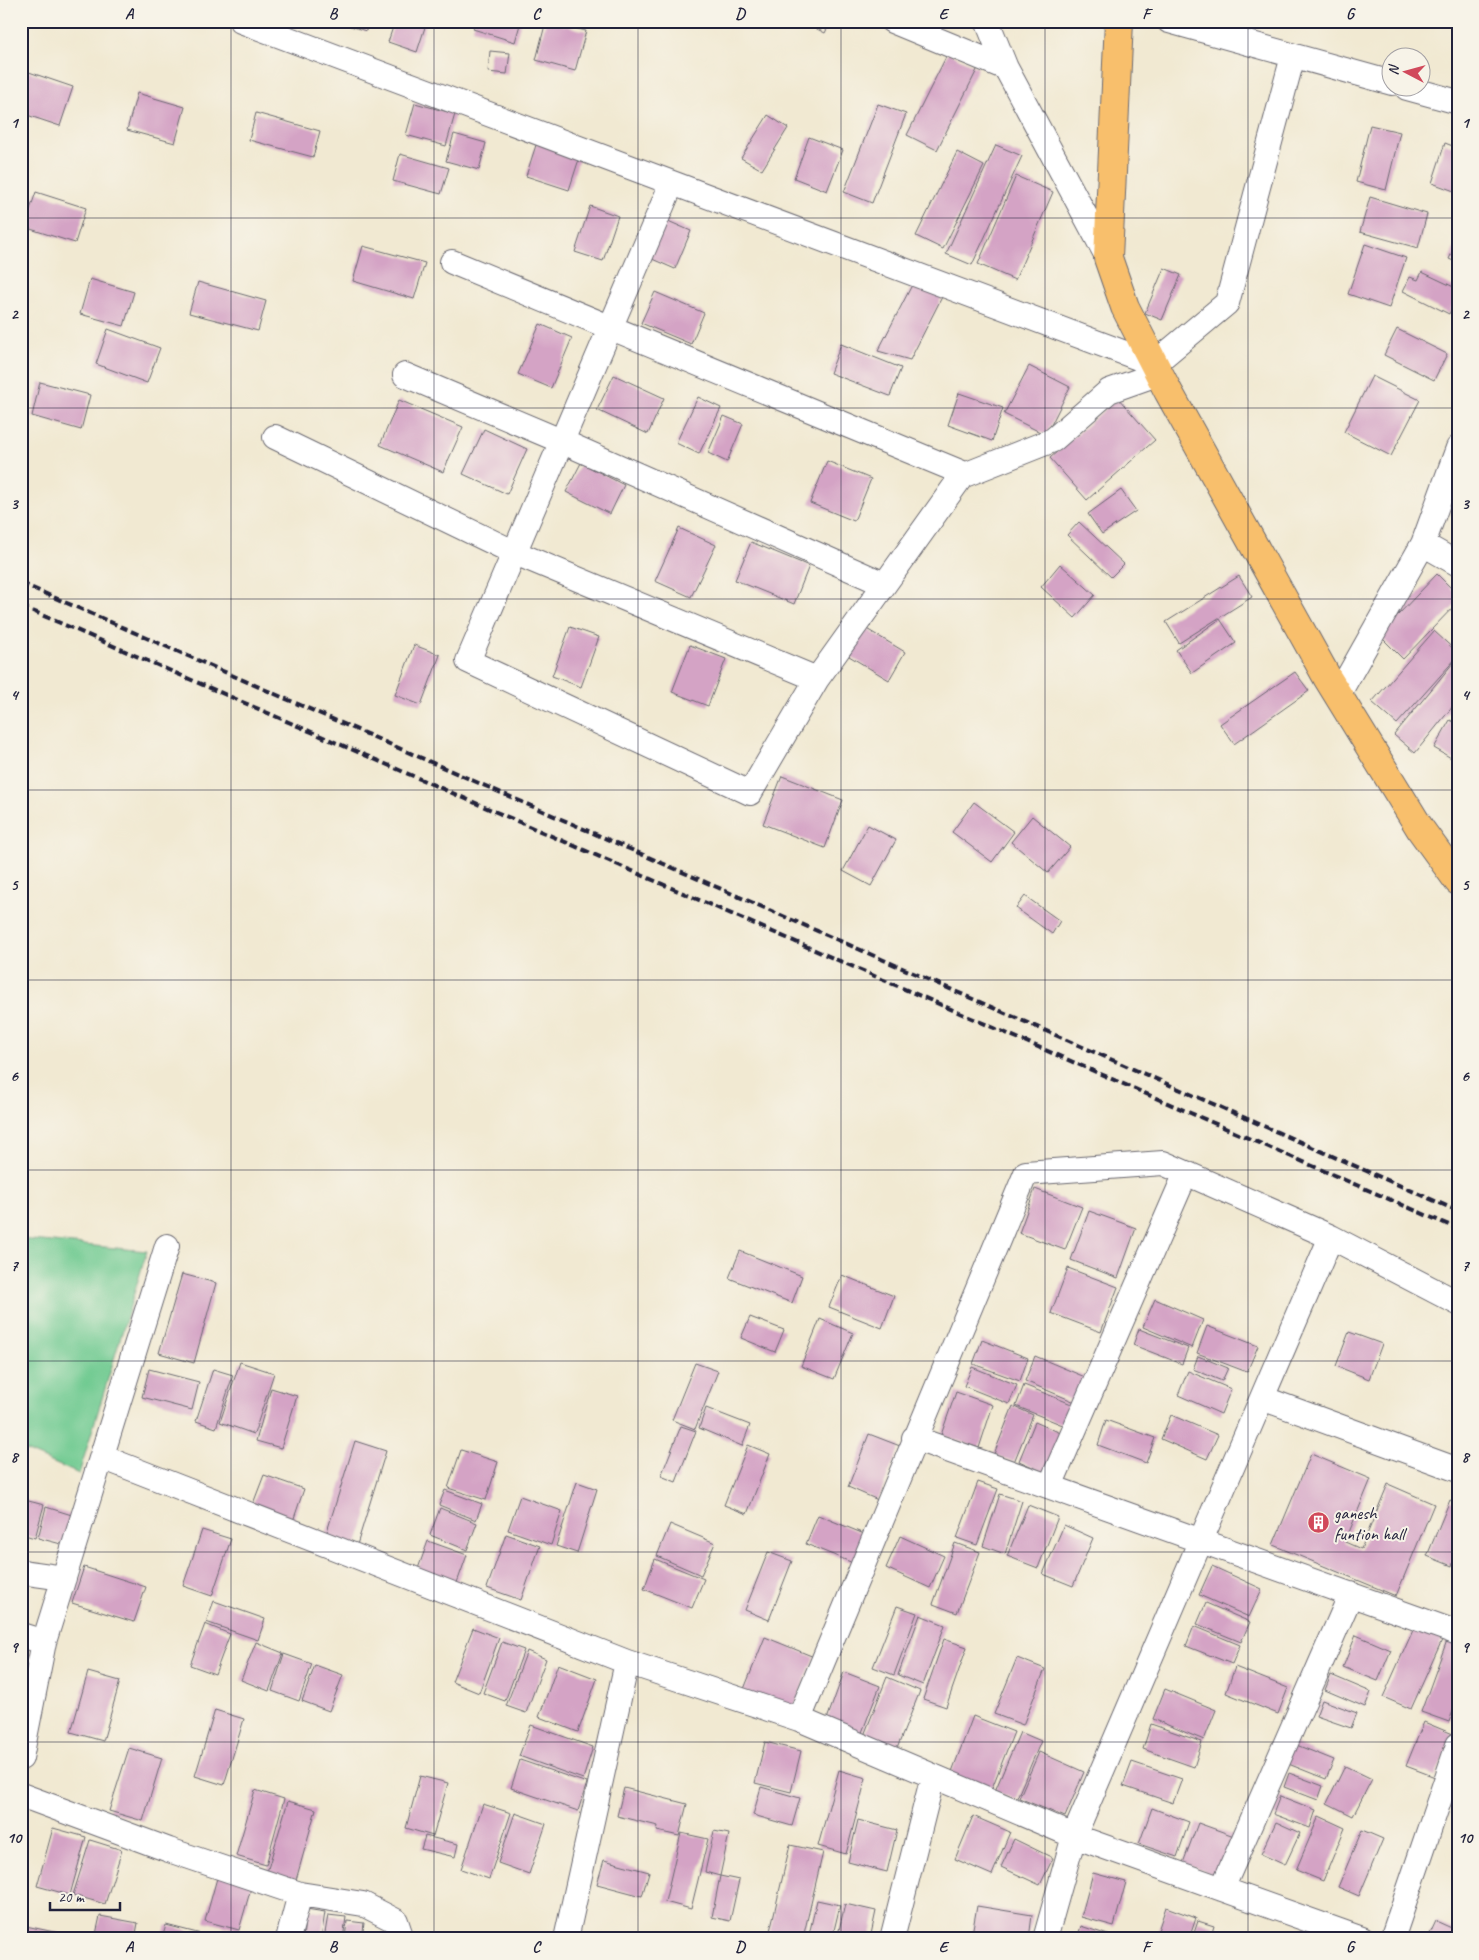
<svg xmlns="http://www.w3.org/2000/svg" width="1479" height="1960" font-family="Caveat,sans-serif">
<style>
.green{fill:#70ca91;stroke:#497666}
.building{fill:#d4a3c5}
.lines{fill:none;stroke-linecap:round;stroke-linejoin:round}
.minor-casing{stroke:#6a6870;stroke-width:26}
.major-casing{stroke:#6a6870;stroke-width:30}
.minor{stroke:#fff;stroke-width:24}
.major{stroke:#f8bf6c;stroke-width:28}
.rail{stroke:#22223b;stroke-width:4;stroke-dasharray:8 4;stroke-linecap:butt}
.grid{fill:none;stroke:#22223b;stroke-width:1;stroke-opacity:0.55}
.labels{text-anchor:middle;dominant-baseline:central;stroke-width:4;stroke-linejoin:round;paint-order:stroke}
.poi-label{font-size:18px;fill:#22223b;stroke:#f7f3e8;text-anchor:start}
.neatline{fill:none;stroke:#22223b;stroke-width:2}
.grid-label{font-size:16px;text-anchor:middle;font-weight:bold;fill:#22223b}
</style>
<rect width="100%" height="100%" fill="#f7f3e8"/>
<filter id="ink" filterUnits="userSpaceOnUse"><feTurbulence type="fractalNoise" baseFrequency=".02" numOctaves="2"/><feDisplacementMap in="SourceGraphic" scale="10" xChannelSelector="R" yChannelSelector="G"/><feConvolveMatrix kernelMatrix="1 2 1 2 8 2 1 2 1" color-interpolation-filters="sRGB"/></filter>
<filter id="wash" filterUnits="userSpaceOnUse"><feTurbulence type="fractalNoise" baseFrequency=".0096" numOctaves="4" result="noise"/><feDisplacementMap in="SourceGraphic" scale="20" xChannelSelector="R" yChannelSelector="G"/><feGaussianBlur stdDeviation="1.12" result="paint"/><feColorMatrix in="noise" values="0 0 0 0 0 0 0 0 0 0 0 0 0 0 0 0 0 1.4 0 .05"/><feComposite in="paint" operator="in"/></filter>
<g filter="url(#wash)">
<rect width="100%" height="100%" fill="#f1e9d2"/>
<!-- green -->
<path class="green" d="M21,1239L147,1251L79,1474L21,1449Z"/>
<g id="blocks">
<!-- building -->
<path class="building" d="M344,21H369L366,31L344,24Z
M395,21H427L417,52L388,42Z
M475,21H521L515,42L473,29Z
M546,21L586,31L575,71L536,60Z
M801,21H831L825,33Z
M490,51L510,53L507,74L488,72Z
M948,53L978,68L937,150L907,135Z
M23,70L73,87L60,126L21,113Z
M137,93L185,107L175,143L127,130Z
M415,103L455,114L446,146L406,135Z
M878,104L906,114L872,203L844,192Z
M256,113L320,131L313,157L249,140Z
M768,115L788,128L762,170L741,158Z
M1370,125L1400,132L1386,190L1356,182Z
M454,134L486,143L479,170L446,161Z
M809,137L843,150L827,191L794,178Z
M537,142L580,156L569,190L526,176Z
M1445,143L1458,148L1457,192L1432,183Z
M996,145L1022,156L972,265L946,254Z
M957,152L984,166L943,249L916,236Z
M400,154L449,168L441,194L393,181Z
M1016,176L1053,192L1015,280L978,264Z
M36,192L86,208L75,243L24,227Z
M1370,197L1427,214L1418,248L1360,232Z
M590,206L618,216L603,261L575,252Z
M659,217L691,231L675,269L643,255Z
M1458,240V263L1449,259Z
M1365,244L1406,258L1389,308L1348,294Z
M363,246L425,263L414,299L353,281Z
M1164,268L1181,275L1162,320L1145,313Z
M1422,272L1458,289V295L1449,314L1403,291L1410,277L1418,280Z
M90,279L134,292L124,326L80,314Z
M198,282L266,301L258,331L189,313Z
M913,283L944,293L910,360L878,351Z
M655,292L704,313L691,344L641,323Z
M540,324L572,338L551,388L518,374Z
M108,329L160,348L147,383L96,364Z
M1397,329L1447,354L1434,380L1384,355Z
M841,344L901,368L890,396L830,373Z
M1029,366L1070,387L1046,435L1004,414Z
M614,375L664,398L648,434L597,410Z
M1372,376L1420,400L1391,456L1344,432Z
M40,382L90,395L81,430L32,416Z
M959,393L1003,408L992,441L948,425Z
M698,397L721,408L699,454L676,443Z
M1118,398L1155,440L1087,500L1050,458Z
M399,400L463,427L443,472L380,445Z
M724,416L743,424L727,462L708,453Z
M484,429L527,449L507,494L463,474Z
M827,461L871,479L854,521L810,503Z
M581,463L624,485L610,514L566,492Z
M1121,490L1136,511L1102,534L1088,514Z
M1079,522L1124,564L1111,577L1067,535Z
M679,528L716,545L691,597L655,581Z
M751,542L809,566L794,604L735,580Z
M1060,564L1095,595L1075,618L1041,587Z
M1437,574L1458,595V602L1403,659L1379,635Z
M1239,576L1252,597L1179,643L1166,622Z
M1220,619L1236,643L1192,673L1176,650Z
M570,627L599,637L581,687L552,676Z
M865,628L905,652L889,680L849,656Z
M1434,631L1458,653V656L1397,724L1372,702Z
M414,645L440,655L421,705L395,695Z
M690,645L726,659L708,706L672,692Z
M1458,657V700L1415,753L1394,735Z
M1295,672L1309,691L1234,744L1220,724Z
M1450,720L1458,724V762L1434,748Z
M782,776L843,800L825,848L763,824Z
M974,802L1014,832L992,862L952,832Z
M1032,816L1070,847L1048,873L1011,842Z
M868,825L896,840L871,886L843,871Z
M1025,896L1060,921L1052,934L1016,908Z
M1035,1189L1082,1207L1065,1250L1019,1233Z
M1089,1211L1136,1228L1118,1278L1071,1260Z
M740,1251L802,1276L792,1303L729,1278Z
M1068,1268L1118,1287L1101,1332L1051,1313Z
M182,1274L216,1283L194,1363L159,1353Z
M842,1275L894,1296L882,1328L829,1307Z
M1155,1299L1203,1320L1192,1348L1143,1327Z
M750,1317L784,1330L775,1352L741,1338Z
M820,1319L853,1333L834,1379L801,1366Z
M1207,1326L1258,1346L1247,1372L1197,1353Z
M1139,1329L1188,1348L1182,1364L1133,1345Z
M1349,1332L1382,1344L1369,1379L1336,1366Z
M982,1340L1028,1358L1020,1381L973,1364Z
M1035,1356L1085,1377L1075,1402L1025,1381Z
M1198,1356L1228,1368L1222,1381L1193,1369Z
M240,1362L274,1373L254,1434L220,1422Z
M695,1363L718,1371L695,1429L672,1420Z
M972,1367L1017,1385L1009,1404L964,1386Z
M149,1369L199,1382L192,1410L142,1397Z
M213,1369L233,1375L216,1428L196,1421Z
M1188,1371L1231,1389L1221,1414L1178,1395Z
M1024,1385L1074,1405L1065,1426L1016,1406Z
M271,1388L297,1396L281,1448L256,1441Z
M956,1392L993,1405L979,1448L941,1435Z
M1013,1406L1033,1415L1014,1462L994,1454Z
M706,1408L750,1425L742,1446L699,1428Z
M1171,1415L1218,1435L1207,1459L1161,1439Z
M1106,1420L1155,1438L1146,1463L1098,1445Z
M1035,1422L1063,1434L1046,1473L1019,1461Z
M681,1426L696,1431L676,1482L661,1476Z
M869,1434L900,1446L878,1500L848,1487Z
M355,1441L386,1451L356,1548L325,1538Z
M748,1445L770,1454L747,1514L724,1505Z
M461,1450L498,1462L486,1500L448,1488Z
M1311,1454L1371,1479L1345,1542L1361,1549L1388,1484L1434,1504L1396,1596L1273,1545Z
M264,1475L304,1489L292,1524L251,1509Z
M577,1482L597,1489L577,1553L556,1546Z
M978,1482L998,1489L977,1545L957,1538Z
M445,1490L482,1504L476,1520L439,1505Z
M1000,1494L1022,1501L1005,1554L983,1546Z
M520,1496L562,1511L551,1545L508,1530Z
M21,1499L44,1505L35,1538L21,1534Z
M1450,1500L1458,1503V1551L1452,1566L1427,1556Z
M1028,1505L1058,1517L1038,1568L1007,1556Z
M46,1507L75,1516L65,1545L38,1538Z
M440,1508L477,1523L467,1550L430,1535Z
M818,1515L869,1536L858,1565L806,1544Z
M670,1524L715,1543L701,1575L657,1556Z
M1064,1525L1093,1538L1073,1586L1043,1574Z
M202,1530L231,1539L212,1596L183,1586Z
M506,1534L540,1546L521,1600L487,1588Z
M900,1536L944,1556L930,1588L886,1568Z
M428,1541L467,1555L454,1591L415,1577Z
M955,1543L980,1552L957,1613L933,1604Z
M768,1552L792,1561L769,1620L745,1610Z
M655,1559L704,1579L692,1608L644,1589Z
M1212,1566L1262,1589L1249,1617L1199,1595Z
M84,1567L146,1587L134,1622L72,1603Z
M214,1601L265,1619L258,1640L206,1622Z
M1206,1603L1250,1622L1241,1642L1197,1624Z
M897,1606L917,1613L894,1675L873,1667Z
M920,1615L945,1625L923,1685L898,1675Z
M205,1624L230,1634L215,1674L190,1665Z
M1194,1626L1240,1645L1232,1664L1186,1646Z
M473,1628L499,1638L479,1693L452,1682Z
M1414,1628L1442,1640L1411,1709L1383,1697Z
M1450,1632L1458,1635V1697L1449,1722L1421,1712Z
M1356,1635L1391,1650L1378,1681L1343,1667Z
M765,1637L814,1657L792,1713L742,1694Z
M944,1639L967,1647L946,1707L923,1699Z
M256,1642L283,1653L269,1691L241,1680Z
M502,1642L524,1650L505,1701L483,1693Z
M527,1651L546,1659L526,1713L506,1706Z
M284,1654L312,1664L299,1701L272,1691Z
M1017,1658L1045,1669L1023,1725L994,1714Z
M558,1664L597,1679L578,1732L539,1717Z
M315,1665L343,1675L329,1711L302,1701Z
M1235,1667L1288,1688L1278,1714L1226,1693Z
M88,1672L120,1681L103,1741L71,1732Z
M844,1672L880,1686L861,1735L826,1722Z
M1331,1675L1371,1692L1365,1707L1325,1690Z
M887,1677L920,1691L896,1751L863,1738Z
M1165,1689L1216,1710L1204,1740L1153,1719Z
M1322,1700L1357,1713L1351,1728L1316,1716Z
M215,1710L244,1719L224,1785L195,1776Z
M973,1716L1014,1732L990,1793L950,1777Z
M1424,1722L1453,1734L1435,1777L1406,1766Z
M1151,1724L1202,1742L1194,1767L1143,1749Z
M531,1725L593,1747L583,1779L519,1756Z
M1020,1732L1041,1741L1016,1800L995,1791Z
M765,1742L801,1751L791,1792L755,1783Z
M1289,1742L1334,1760L1326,1779L1281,1761Z
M129,1748L162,1758L143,1821L109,1811Z
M1039,1752L1084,1772L1065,1817L1019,1798Z
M520,1760L587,1783L578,1811L511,1788Z
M1132,1762L1182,1779L1173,1803L1123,1786Z
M1345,1766L1372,1779L1353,1816L1327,1803Z
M839,1770L866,1778L846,1854L818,1846Z
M1289,1773L1323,1786L1318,1800L1284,1787Z
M420,1776L448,1783L433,1836L406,1828Z
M761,1787L800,1798L792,1826L753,1815Z
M624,1788L687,1804L679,1836L657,1831L658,1826L617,1816Z
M255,1790L284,1799L266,1865L236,1856Z
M1280,1796L1316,1810L1310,1828L1273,1814Z
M288,1801L316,1809L296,1880L267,1872Z
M483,1804L511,1813L489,1879L461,1869Z
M1152,1808L1189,1822L1177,1857L1139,1844Z
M515,1813L546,1824L529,1874L498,1863Z
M973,1816L1010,1832L992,1875L955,1859Z
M1319,1816L1345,1828L1323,1881L1296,1870Z
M858,1820L897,1830L887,1872L848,1862Z
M1276,1822L1300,1833L1285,1865L1261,1854Z
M1198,1823L1234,1836L1219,1877L1183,1863Z
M53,1828L86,1837L70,1895L37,1886Z
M1362,1830L1383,1839L1359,1896L1338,1887Z
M714,1831L729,1834L720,1876L705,1872Z
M681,1833L708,1839L691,1909L665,1902Z
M425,1836L458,1844L455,1857L421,1849Z
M1014,1839L1053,1858L1040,1885L1001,1867Z
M90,1840L122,1850L105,1904L73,1895Z
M790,1845L823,1852L803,1938L770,1931Z
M604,1860L649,1872L642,1896L597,1884Z
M219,1871L253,1881L239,1930L205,1921Z
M1093,1873L1126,1882L1114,1926L1081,1917Z
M720,1876L739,1880L730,1921L712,1917Z
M817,1900L840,1905L832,1939H808Z
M845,1904L876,1911L870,1939H837Z
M977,1906L1032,1915L1029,1939H1000L972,1934Z
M1166,1907L1196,1918L1189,1939H1155Z
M306,1909L325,1912L321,1939H303Z
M328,1915L346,1917L343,1939H324Z
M100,1916L138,1923L135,1939H95Z
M347,1921L364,1923L362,1939H345Z
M1198,1921L1214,1926L1210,1939H1192Z
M1436,1921L1458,1931V1939L1428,1938Z
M21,1925L83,1938L82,1939H21Z
M166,1925L217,1938V1939H162Z
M1081,1926L1111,1936V1939H1077Z"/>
</g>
</g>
<g filter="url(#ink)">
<use href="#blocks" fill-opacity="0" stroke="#6a6870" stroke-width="1"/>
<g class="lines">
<defs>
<path id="minor" d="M241,21L1154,364L1227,303L1293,56
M892,21L1006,68
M987,21L1006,68L1108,258
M1169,21L1392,83
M1407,88L1458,102
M672,183L468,661L750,793L817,679
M452,262L965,474
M405,375L561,441L884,584
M275,437L513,552L817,679L962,476L1053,440L1109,391L1160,373
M1423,544L1458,564
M1338,695L1423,544L1458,448
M1262,1398L1458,1470
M914,1438L1458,1633
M102,1457L627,1662
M1050,1486L1186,1173
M21,1572L64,1578
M21,1635L44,1642
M799,1719L1026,1173L1163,1163L1331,1237L1458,1303
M21,1758L44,1642L167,1246
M21,1795L169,1850L300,1894L363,1904L396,1921L402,1939
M1222,1889L1351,1594
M288,1939L300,1894
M566,1939L627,1662L799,1719L1074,1836L1362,1939
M892,1939L933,1776
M1045,1939L1074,1836L1331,1237
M1392,1939L1458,1745"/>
<path id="major" d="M1119,21L1108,258L1125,307L1168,391L1328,679L1421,830L1458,881"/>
</defs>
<!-- minor casing -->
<use href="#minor" class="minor-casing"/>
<!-- major casing -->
<use href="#major" class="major-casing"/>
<!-- minor -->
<use href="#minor" class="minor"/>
<!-- major -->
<use href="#major" class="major"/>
<!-- rail -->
<path class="rail" d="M21,583L1458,1211
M21,606L1458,1229"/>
</g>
</g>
<!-- grid -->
<path class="grid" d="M231,21V1939M434,21V1939M638,21V1939M841,21V1939M1045,21V1939M1248,21V1939M21,218H1458M21,408H1458M21,599H1458M21,790H1458M21,980H1458M21,1170H1458M21,1361H1458M21,1552H1458M21,1742H1458"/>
<!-- icons -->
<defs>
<symbol id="building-disc" viewBox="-11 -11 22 22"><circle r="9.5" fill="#d1495b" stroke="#f7f3e8"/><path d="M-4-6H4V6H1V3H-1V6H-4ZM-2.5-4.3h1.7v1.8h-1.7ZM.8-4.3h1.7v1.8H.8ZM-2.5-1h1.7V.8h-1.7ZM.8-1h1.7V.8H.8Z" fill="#fff"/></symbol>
</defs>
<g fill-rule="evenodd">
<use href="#building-disc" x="1306" y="1510" width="25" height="25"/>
</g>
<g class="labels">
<!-- poi labels -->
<g class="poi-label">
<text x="1334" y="1513">ganesh<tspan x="1334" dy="21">funtion hall</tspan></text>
</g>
</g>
<!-- margin -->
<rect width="1479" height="1960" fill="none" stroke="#f7f3e8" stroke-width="55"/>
<!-- north arrow -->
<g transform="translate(1406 72) rotate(276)"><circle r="24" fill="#f7f3e8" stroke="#a29fa3"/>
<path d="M0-4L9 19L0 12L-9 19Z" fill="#d1495b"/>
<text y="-8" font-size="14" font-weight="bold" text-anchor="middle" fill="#22223b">N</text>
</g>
<!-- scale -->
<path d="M50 1902v8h70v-8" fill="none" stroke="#22223b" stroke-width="2.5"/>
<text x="58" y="1902" font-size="15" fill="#22223b" stroke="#f7f3e8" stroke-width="4" paint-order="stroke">20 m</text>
<rect x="28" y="28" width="1424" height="1904" class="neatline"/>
<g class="grid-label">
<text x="129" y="19">A</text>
<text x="333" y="19">B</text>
<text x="536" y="19">C</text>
<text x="740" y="19">D</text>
<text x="943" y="19">E</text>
<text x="1146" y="19">F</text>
<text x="1350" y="19">G</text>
<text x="14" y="128">1</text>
<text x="1465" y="128">1</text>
<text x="14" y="319">2</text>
<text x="1465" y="319">2</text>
<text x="14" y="509">3</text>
<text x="1465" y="509">3</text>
<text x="14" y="700">4</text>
<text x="1465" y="700">4</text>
<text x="14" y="890">5</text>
<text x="1465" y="890">5</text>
<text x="14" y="1081">6</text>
<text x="1465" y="1081">6</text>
<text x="14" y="1271">7</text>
<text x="1465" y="1271">7</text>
<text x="14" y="1462">8</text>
<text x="1465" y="1462">8</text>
<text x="14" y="1652">9</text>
<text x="1465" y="1652">9</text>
<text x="14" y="1843">10</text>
<text x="1465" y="1843">10</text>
<text x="129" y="1952">A</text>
<text x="333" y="1952">B</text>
<text x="536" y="1952">C</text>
<text x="740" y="1952">D</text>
<text x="943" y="1952">E</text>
<text x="1146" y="1952">F</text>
<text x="1350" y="1952">G</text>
</g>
</svg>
